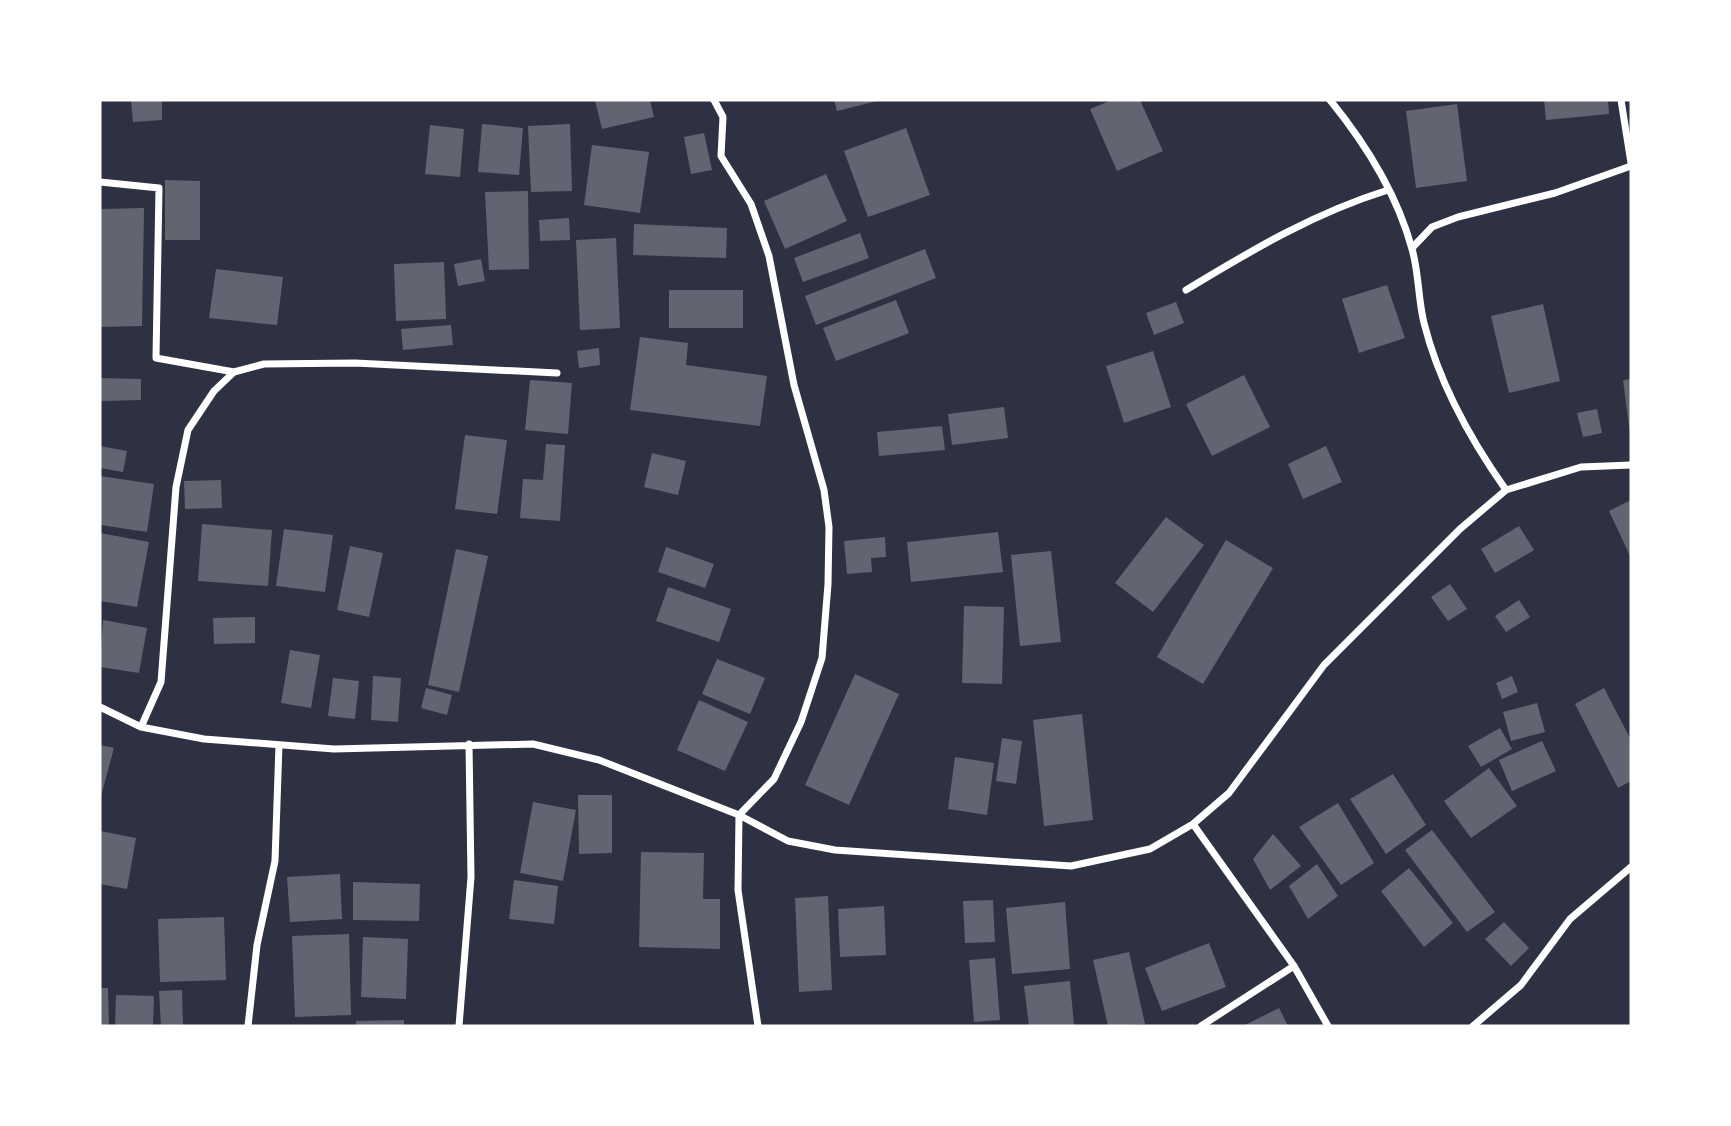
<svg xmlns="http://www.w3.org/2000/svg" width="1731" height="1126" font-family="'Space Grotesk',sans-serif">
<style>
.building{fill:#626471}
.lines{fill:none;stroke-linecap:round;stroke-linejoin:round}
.minor{stroke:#fff;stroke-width:7}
</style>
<rect width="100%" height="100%" fill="#2d3142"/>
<!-- building -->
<path class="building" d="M131,100H162V120L133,122Z
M595,100H650L654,117L602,129Z
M834,100H877V101L837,111Z
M1112,100H1140L1163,151L1117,171L1090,109Z
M1544,100H1608L1609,114L1546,120Z
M1457,104L1467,181L1416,188L1406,111Z
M482,124L523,128L519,175L478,172Z
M570,124L572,191L531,192L528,126Z
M430,125L464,129L460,177L425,174Z
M906,128L930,195L868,217L844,151Z
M704,133L712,170L691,174L684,137Z
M592,145L649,152L640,213L584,205Z
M826,174L847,221L785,249L764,201Z
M165,180L200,181V240H165Z
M528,191L529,269L489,270L485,192Z
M144,208L142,326L100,327V209Z
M569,218L570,240L540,241L539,220Z
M634,224L727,228L726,258L633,255Z
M860,233L869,258L803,282L794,258Z
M616,238L620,328L580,330L576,240Z
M925,249L936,278L816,325L805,296Z
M481,259L485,281L458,286L454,264Z
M444,262L446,319L396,321L394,264Z
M216,269L283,277L277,325L209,318Z
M1387,285L1405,338L1359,353L1342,299Z
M669,290H743V328H669Z
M896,300L909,333L836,361L823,328Z
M1176,302L1184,323L1154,335L1146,313Z
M1543,304L1560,381L1509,393L1491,316Z
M451,325L453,345L403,350L401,329Z
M640,337L688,343L686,365L767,376L760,426L630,410Z
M599,348L600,365L579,368L577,351Z
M1153,351L1171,407L1124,423L1106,366Z
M1244,375L1270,427L1212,456L1186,404Z
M100,378L141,379V400L100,401Z
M1631,379V434H1630L1623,380Z
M530,380L572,383L568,434L525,430Z
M1004,407L1008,438L952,445L948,414Z
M1597,409L1602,433L1583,437L1577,413Z
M942,426L945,450L879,456L877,432Z
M465,435L507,440L497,514L455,509Z
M546,444L565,445L560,521L520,518L523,479L543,480Z
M100,446L127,451L123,472L100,468Z
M1326,446L1342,482L1303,499L1288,464Z
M652,453L686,461L678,495L644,487Z
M100,476L154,484L147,532L100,525Z
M221,480L222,508L185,509L184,481Z
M1631,500V558L1609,511Z
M1166,517L1204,545L1153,612L1115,583Z
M202,524L272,530L268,586L198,581Z
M1519,526L1534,550L1495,573L1481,549Z
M284,529L333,535L325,592L276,586Z
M998,532L1003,572L911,582L907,542Z
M100,533L149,542L137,607L100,601Z
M885,537L886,557L871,558L872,572L847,574L844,541Z
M1226,540L1273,568L1203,684L1157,657Z
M350,546L383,553L369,617L337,610Z
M666,547L714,564L705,588L658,572Z
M456,549L488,556L459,692L428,685Z
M1051,551L1061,642L1020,646L1011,555Z
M1450,584L1467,609L1448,621L1431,597Z
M668,587L731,609L719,642L656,621Z
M1519,600L1530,617L1506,632L1495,616Z
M964,606L1004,607L1002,684L962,683Z
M255,617V643L214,644L213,618Z
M103,620L147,628L139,673L100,667Z
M290,650L320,655L311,708L281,703Z
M717,659L765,678L750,714L702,694Z
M855,674L899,694L849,805L805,785Z
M373,676L401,678L398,722L371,720Z
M1512,676L1518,692L1502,699L1496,683Z
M333,678L359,681L355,719L328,716Z
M426,688L452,695L447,715L421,708Z
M1604,688L1631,740V781L1618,788L1575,704Z
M699,700L748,722L725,771L677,750Z
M1537,703L1545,732L1511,741L1503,712Z
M1082,714L1093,820L1044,826L1033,720Z
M1500,728L1512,749L1481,767L1468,746Z
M1002,738L1022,741L1016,784L996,781Z
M1542,741L1556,771L1512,791L1499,760Z
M100,745L114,748L101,796H100Z
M955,757L994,763L987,815L948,809Z
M1489,768L1517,806L1471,838L1444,801Z
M1393,774L1426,825L1386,854L1350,799Z
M578,795H612V853L579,854Z
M533,802L576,810L563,881L520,873Z
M1338,803L1374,863L1341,885L1299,827Z
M1432,830L1495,912L1467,932L1405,850Z
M100,831L136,838L127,889L100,884Z
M1273,834L1301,866L1270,890L1253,859Z
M641,852L704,853L703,899H720V949L639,947Z
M1317,864L1338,896L1308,919L1289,886Z
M1409,868L1453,923L1424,947L1381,891Z
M340,874L342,919L290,922L287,877Z
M514,880L558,886L554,924L509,919Z
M353,882L420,884L419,921L353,920Z
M828,896L832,990L799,992L795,898Z
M993,900L995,942L965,943L963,901Z
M1065,902L1070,969L1012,974L1006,908Z
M884,906L886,955L840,957L838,909Z
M224,917L226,980L160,982L158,919Z
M1504,922L1529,948L1511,966L1485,939Z
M349,934L351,1015L295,1017L292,936Z
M363,937L408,939L406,999L361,997Z
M1209,943L1226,987L1162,1011L1145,968Z
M1129,952L1145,1024L1108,1026L1093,960Z
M995,958L1000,1020L974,1022L969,960Z
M1070,981L1074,1026H1029L1024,986Z
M100,988H108L109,1026H100Z
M182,990L183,1026H161L159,991Z
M116,995L154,996L153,1026H115Z
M1279,1008L1288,1026H1243Z
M404,1020V1026H356V1021Z"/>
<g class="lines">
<!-- minor -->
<path class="minor" d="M714,100L723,117L721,156L751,204L769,256L794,385L824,490L829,527L828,584L822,658L801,722L774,779L739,815L738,890L758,1026
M1330,100C1365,143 1397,194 1412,249C1419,273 1418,299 1424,323C1439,383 1470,439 1506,490
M1621,100L1631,163
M100,182L159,188L156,358L234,372
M1412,248L1432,227L1458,217L1555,193L1631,166
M1186,290C1252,250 1314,213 1388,190
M100,707L141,727L204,739L334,749L533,744L599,760L739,815L788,841L835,850L1071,866L1150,849L1193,824L1229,793L1324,665L1460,529L1506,490L1581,467L1631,465
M141,727L161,682L176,487L188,430L214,391L234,372L264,364L355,363L557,373
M1193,824L1294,966L1328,1026
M248,1026L257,945L275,861L279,745
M459,1026L471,877L469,744
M1201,1026L1294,966
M1473,1026L1521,985L1570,919L1631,867"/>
</g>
<!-- border -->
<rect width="1731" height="1126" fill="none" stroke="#ffffff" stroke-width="203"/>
</svg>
